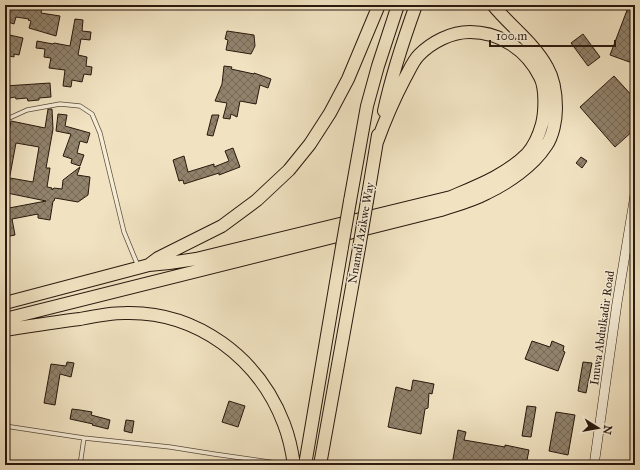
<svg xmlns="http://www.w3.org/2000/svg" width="640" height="470" font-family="'IM FELL Great Primer',serif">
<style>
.building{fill:url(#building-cross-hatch);stroke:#29190e}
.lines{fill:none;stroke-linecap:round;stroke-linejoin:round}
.lane-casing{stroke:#5b4c3b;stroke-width:5}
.secondary-casing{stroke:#29190e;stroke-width:10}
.highway-casing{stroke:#29190e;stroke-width:14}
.lane{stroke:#f6edd7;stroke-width:3.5}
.secondary{stroke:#f6edd7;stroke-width:9}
.highway{stroke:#f1e3c2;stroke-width:12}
.highway-bridge-casing{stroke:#29190e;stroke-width:14;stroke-linecap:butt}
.highway-bridge{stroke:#f1e3c2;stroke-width:12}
.labels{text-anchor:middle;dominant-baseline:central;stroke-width:3;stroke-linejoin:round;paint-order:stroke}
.street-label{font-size:12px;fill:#29190e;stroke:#f6edd7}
</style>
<defs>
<pattern id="building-cross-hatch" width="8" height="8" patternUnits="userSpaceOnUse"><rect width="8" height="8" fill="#91826c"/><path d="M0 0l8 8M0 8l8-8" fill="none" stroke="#766a57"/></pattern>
</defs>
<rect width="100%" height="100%" fill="#f1e3c2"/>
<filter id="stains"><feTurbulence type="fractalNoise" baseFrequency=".005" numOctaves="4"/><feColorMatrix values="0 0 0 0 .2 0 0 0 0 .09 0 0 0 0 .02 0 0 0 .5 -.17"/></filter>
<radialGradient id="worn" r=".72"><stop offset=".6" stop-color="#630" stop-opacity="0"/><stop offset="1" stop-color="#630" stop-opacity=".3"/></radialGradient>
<!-- building -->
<path class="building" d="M5,5H10L26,9V5L42,8L41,13L60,16L56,36L29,28L31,21L28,20L29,19L16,17L14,24L5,21Z
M629,5H635V64L610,55Z
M75,19L83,20L82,31L91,32L90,40L81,39L78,55L87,57L86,66L92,67L91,75L84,74L82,82L72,80L71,87L63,86L65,70L49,68L51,58L44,57L45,49L36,48L37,41L53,44L54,43L70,46Z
M227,31L254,35L255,46L251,54L226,50L228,40L225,39Z
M5,34L23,38L19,55L14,54V57L5,55Z
M583,34L600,57L588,66L571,43Z
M224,66L232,67L231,69L254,74V73L271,79L268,88L260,85L256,104L240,101L237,117L231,114L230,119L223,118L227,103L215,101L222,84Z
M614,76L635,99V129L615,147L580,107Z
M50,83L51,97L39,98V100L28,101L27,98L16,99L15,97L5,99V86Z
M48,109H52L53,129L46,168H50L47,187L52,188V190L54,188L62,189L63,180L80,167L77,175L90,177L88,195L78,202L55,198L54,201H53L50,220L38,218V214L12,219L15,235L5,237V202H8L9,208L46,201L7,193L10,178L33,182L39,147L16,143L8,186L5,185V147H6L11,121L45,128Z
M58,114L67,115L65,126L90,133L87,143L80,141L77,153L84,155L80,166L71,163L72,159L63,156L71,134L56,131Z
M212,115H219L213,136L207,135Z
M233,148L240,167L219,175V173L184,184L183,180L179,181L173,160L184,156L188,172L214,164V167L229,161L225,151Z
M581,157L587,161L582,168L576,163Z
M532,341L550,347L552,341L564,346L563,351L565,352L558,371L525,359Z
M67,362L74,363L71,377L60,374L55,405L44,403L51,364L66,366Z
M583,362L592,363L586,393L578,391Z
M413,380L434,384L432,394L429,393L428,408L425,409L421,434L388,427L396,387L411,391Z
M229,401L245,406L238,427L222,422Z
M527,406L536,407L531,437L522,436Z
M72,409L80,410L92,412L91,415L110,420L108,429L92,425L93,424L70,419Z
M556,412L575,415L568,455L549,451Z
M126,420L134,421L132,433L124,431Z
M458,430L466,432L464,440L505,447V445L529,450L526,465H452Z"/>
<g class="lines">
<defs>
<path id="lane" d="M5,120L27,110L60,104L80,106L92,114L100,133L124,232L138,266
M5,426L84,438L170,447L214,454L291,465
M80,465L84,438"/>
<path id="secondary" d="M594,465L617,303L635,195"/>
<path id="highway" d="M384,111C392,74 403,41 416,5
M350,201L367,106L378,66L398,5
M367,201L378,135
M150,264L158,258L222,226L257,200L289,170L310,144L330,113L348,79L379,5
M5,303L149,265L169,263L196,259L451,197C477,186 506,175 527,154C534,146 539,135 542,124C545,112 546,88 540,77C527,50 500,32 470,32C451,32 432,42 419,55C413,61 409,71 405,78C394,99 385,120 377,142
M5,319L441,210C456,205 472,201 487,193C508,183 533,166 546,146C553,136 556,120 556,108C556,94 554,79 547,67C534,43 510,26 493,5
M5,330C30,326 55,322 80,319C95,316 110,313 125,313C197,311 259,358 284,424C289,437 292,451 294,465
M305,465L342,247
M320,465L359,248"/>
</defs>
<!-- lane casing -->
<use href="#lane" class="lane-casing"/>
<!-- secondary casing -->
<use href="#secondary" class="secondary-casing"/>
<!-- highway casing -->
<use href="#highway" class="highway-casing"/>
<!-- lane -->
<use href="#lane" class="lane"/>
<!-- secondary -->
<use href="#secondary" class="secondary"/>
<!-- highway -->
<use href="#highway" class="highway"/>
<defs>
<path id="highway-bridge" d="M342,247L350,201
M359,248L367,201"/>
</defs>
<!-- highway-bridge casing -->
<use href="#highway-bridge" class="highway-bridge-casing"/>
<!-- highway-bridge -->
<use href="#highway-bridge" class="highway-bridge"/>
</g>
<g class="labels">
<!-- street labels -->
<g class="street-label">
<text transform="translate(361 233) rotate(-80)">Nnamdi Azikwe Way</text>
<text transform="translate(602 328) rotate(-82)">Inuwa Abdulkadir Road</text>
</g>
</g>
<!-- margin -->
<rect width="640" height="470" fill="none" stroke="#f1e3c2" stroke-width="20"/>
<rect x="6" y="6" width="628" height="458" fill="none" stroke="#29190e" stroke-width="2"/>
<rect x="10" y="10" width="620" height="450" fill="none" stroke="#29190e"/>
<!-- north arrow -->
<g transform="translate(598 428) rotate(101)" stroke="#f6edd7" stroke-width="3" paint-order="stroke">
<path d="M0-3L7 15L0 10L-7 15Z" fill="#29190e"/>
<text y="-6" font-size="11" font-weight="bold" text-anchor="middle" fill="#29190e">N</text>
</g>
<!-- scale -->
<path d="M490 40v6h125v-6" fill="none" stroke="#29190e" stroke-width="2"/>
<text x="496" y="40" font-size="12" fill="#29190e" stroke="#f6edd7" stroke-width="3" paint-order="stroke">100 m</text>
<rect width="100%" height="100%" filter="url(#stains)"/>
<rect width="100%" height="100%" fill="url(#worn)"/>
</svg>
